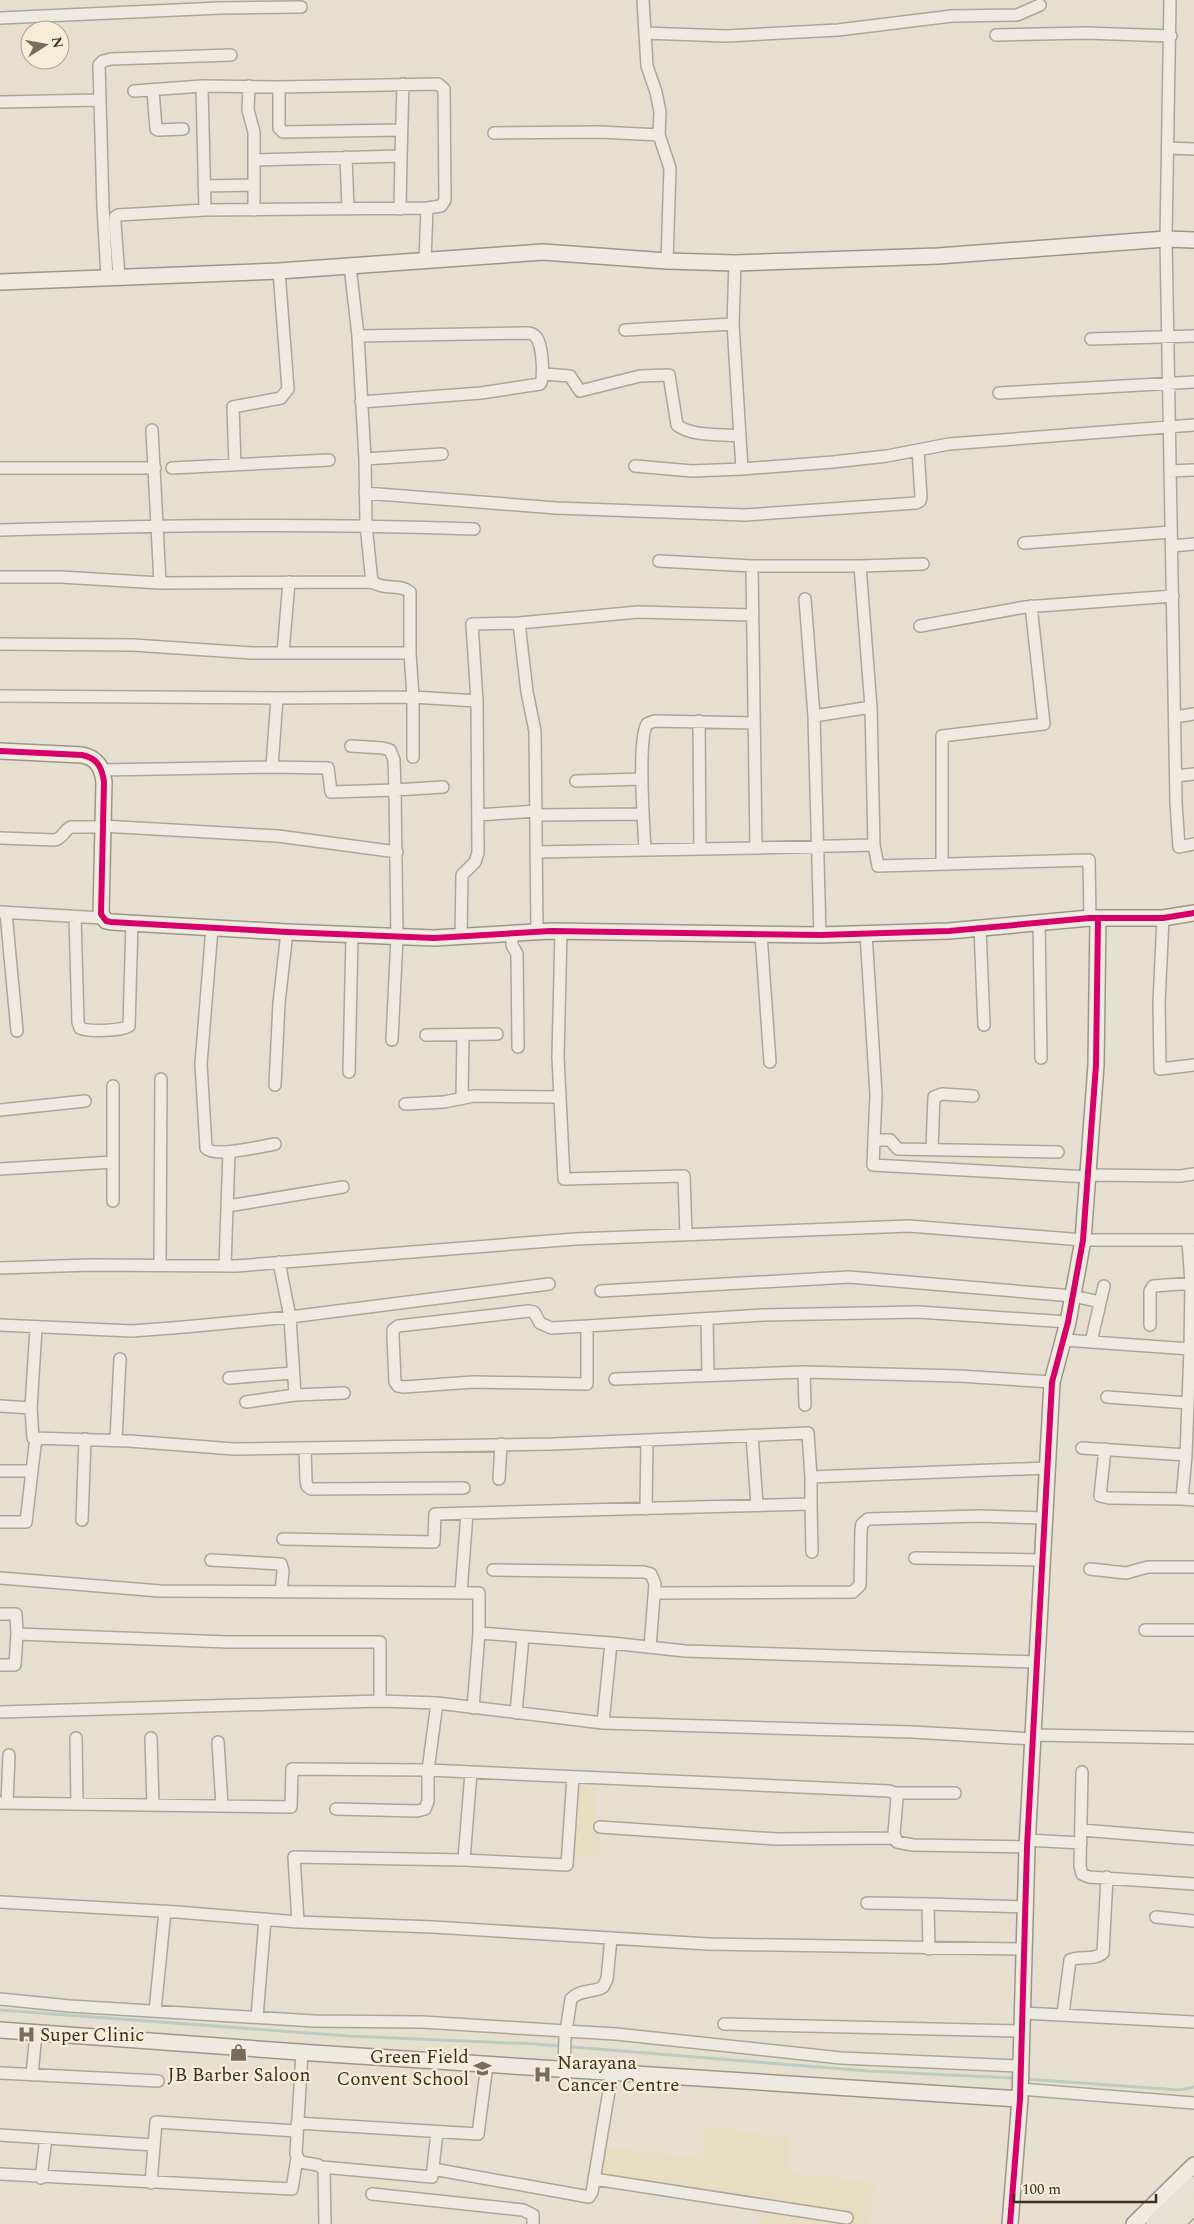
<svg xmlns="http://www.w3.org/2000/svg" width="1194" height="2224" font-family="Spectral,serif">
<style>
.farmland{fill:#e6dfc2}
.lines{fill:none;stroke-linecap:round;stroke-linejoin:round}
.stream{stroke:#bcccc2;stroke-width:3}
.street-casing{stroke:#ada599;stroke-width:14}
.secondary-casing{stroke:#9c958a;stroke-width:18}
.primary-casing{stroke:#928b80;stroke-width:20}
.street{stroke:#efebe3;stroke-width:11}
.secondary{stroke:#efebe3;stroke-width:15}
.primary{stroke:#e6e1d4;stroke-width:18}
.cycleway-casing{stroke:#f7eed8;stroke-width:9}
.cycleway{stroke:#d6006c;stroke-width:6}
.labels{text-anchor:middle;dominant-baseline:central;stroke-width:4.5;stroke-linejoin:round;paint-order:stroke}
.poi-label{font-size:19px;fill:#3d2e20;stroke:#f7eed8;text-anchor:start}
</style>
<rect width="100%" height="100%" fill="#e7e0d1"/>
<!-- farmland -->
<path class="farmland" d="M583,1785L596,1787V1831L600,1832L599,1857L572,1855L576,1789Z
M705,2127L790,2137V2172L875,2183L869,2224H759L763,2203L602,2178L605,2147L701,2158Z"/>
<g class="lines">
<!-- stream -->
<path class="stream" d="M0,2010L348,2036L535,2044L868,2071L1012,2078
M1026,2079L1179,2090L1194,2087"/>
<defs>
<path id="street" d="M643,0L647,66L656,92L660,112L659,135L670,168L667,261
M1170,0L1166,239L1176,803L1179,847L1194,844
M0,18L220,8L301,7
M645,33L726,36L838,30L952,16L1017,15L1040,5
M996,35L1086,33L1171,36
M202,86L205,210
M249,86L248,110L254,132V210
M279,87V128L283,132L401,130
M153,90L156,129L158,130L183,129
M0,102L99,100
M494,133L600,132L659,135
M1168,148L1194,149
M346,157L348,209
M254,160L401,156L403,84
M204,186L254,185
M400,209L401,156
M425,261L427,208
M735,263L733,324L742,469L833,462L887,456L949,444L1194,425
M350,266L358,336L365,459L366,525L372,582C387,591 398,583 410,592V653L413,697L477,701L478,853L475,862L462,875L461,936
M107,277L103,207L99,65L103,61L111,59L231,55
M119,277L115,223V217L118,215L205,210L427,208L441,206L445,200L444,89L438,84L279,87L202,86L134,91
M625,330L733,324
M358,336L529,333C532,334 534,334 536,337C542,343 545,378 540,384L481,393L361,402
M1091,339L1194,336
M544,374L570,376L580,391L640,376L669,375L677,425C692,437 722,434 740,436
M999,393L1194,382
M152,430L160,583L372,582
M365,459L442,454
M235,465L233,407L281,398L288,389L279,271
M635,466L692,471L742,469
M0,468H155
M172,468L329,460
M1170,471L1194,470
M365,493L556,508L745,515L916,503L920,501L921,497L918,450
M0,530C158,525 316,523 474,529
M1024,543L1171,532
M1172,546L1194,544
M659,561L752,566
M752,566H860L871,707L874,845L756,848Z
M860,566L923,564
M0,577H61L160,583
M805,599L814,716L820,935
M519,623L527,692L535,731L537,932
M920,626L1025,607L1173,596
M0,644L133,645L252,653H410
M283,653L289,582
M0,696L277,698
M477,701L472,624L519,623L638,612L751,615
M814,716L871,707
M1175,717L1194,714
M699,721L700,849
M351,746L383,748L390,750L394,760L395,790L443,787
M272,767L328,768L331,792L395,790L397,937L392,1040
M101,770L272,767L277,698L413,697V757
M1176,776L1194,774
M576,781L641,779
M478,815L536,811
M536,815L643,814
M102,826L278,836L397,852
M0,838L55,840C63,838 64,830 71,827H102
M874,845L878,866L1089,860L1090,918
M645,850C644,826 637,741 647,724L654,721L754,723
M536,852L756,848
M942,864V736L1044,724L1031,606
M0,912L102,918
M6,913L17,1031
M75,917L78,1022L80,1028C88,1032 121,1031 129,1026L132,923
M1163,918L1159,1003L1160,1069L1194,1065
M1039,922L1041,1058
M212,928L201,1064L206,1148C215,1158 262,1146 275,1144
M980,928L984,1025
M561,931L558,1057L564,1179L684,1176L686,1235
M512,933V945L517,954L518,1047
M866,933L876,1094L873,1165L1089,1177
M761,934L770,1062
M426,1035L497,1034
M349,1072L352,935
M275,1085L279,1003L287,932
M462,1098L463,1035
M405,1104L444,1102L474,1096L560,1097
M0,1110L85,1101
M874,1140H890L898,1149L1058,1152
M932,1149L934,1097L942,1094L973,1096
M0,1169L113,1162
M1089,1175L1180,1176L1194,1174
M113,1201V1086
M228,1206L343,1187
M160,1265L161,1079
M225,1266L229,1152
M0,1268L90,1265L236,1266L575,1239L909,1226L1083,1240H1194
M601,1291L849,1277L1073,1296L1100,1302
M707,1319L708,1374
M0,1325L132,1331L184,1327L290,1317L549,1284
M1150,1325V1291L1153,1286L1194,1283
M587,1326L551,1328L540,1323L534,1312L529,1311L398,1326L393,1330V1336L395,1382L398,1386L404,1387L473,1382L587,1384V1326L763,1315L918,1312L1068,1322
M1064,1340L1190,1349L1191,1283L1188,1241
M1091,1342L1104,1286
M1190,1349L1186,1455L1182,1499L1194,1500
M804,1372L805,1405
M229,1378L292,1373
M615,1379L804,1372L959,1376L1052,1382
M295,1395L344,1393
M1107,1397L1188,1403
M246,1402L295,1395L290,1317L279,1262
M0,1406L31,1408L33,1438L129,1441L234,1449L553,1444L808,1433L811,1477
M31,1408L36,1328
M752,1435L757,1505
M116,1440L120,1359
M305,1448L306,1481L307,1486L311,1489L464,1488
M1082,1448L1186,1455
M1105,1449L1100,1496L1109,1498L1182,1499
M0,1471H32L36,1438
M499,1479L501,1444
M811,1504L812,1552
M646,1509L647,1440
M82,1520L85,1439
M0,1522H26L32,1471
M283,1539L434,1542L435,1514L811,1504V1477L1047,1468
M915,1558L1042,1560
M211,1560L281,1564L283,1571L281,1592
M1090,1569L1126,1573L1148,1567H1194
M493,1570L644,1572L651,1574L655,1584L650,1647
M0,1578L160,1591L479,1593V1633L473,1708
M461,1593L467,1513
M655,1593L853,1592L860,1585L861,1530L862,1524L868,1519L980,1516L1044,1518
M0,1614H16L17,1634L228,1642H380V1701
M1145,1630H1194
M479,1633L611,1643
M0,1665H15L17,1634
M0,1712L380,1701L437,1703L603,1723L912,1732L1033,1739
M516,1713L523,1637
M603,1723L611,1643L685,1651L1036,1662
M1034,1735L1194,1738
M76,1738L77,1804
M151,1738L153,1805
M218,1742L222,1806
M1082,1772L1080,1866L1082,1874L1089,1877L1194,1884
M895,1793H955
M0,1803L291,1807L292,1769L428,1770L889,1791L895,1793L897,1798L894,1834L897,1842L913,1845L1027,1847
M7,1803L9,1755
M336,1809L417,1811L425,1809L428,1801V1770L437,1703
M600,1827L776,1839L894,1838
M1081,1830L1194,1839
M1027,1840L1081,1843
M464,1860L567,1865L573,1777
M0,1902L177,1912L298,1922L433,1927L708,1944L1025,1949
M867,1903L928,1904
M1156,1917L1194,1921
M298,1922L294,1857L464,1860L471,1772
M929,1949L928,1904L1026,1907
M0,1999L70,2006L314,2021L422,2022L566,2031L616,2034L841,2058L1020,2066
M155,2011L165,1911
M1023,2013L1194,2022
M1063,2014L1070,1960C1080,1955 1094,1961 1103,1953L1107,1877
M257,2017L265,1919
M724,2024L1022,2031
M302,2052L296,2154L300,2162L318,2165L324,2169L325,2224
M564,2070L565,2037L571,1999C580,1989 593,1993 603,1987L607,1979L611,1938
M0,2073L158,2081
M32,2075L36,2033
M1020,2089L1194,2103
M297,2123L478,2134L487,2065
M0,2135L153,2145
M322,2167L432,2177L437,2132
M433,2169L589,2197L592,2192L612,2073
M0,2174L292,2189L297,2158
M41,2178L46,2138
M594,2179L847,2218
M151,2183L156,2122L296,2131
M372,2194L523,2210L533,2215V2224"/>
<path id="secondary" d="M0,282L279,271L543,252L667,261L735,263L938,256L1166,239L1194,240
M0,751L82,755C97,758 102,767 104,782L101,914L106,921L111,922L287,932L434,938L551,931L820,935L949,931L1090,918H1163L1194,913
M0,2030L313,2053L1020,2099
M1010,2224L1020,2099L1027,1847L1052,1382L1068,1322L1083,1240L1096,1065L1098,918
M1134,2224L1194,2165"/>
<path id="primary" d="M1155,2224L1194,2186
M1175,2224L1194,2205"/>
</defs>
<!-- street casing -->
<use href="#street" class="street-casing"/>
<!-- secondary casing -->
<use href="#secondary" class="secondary-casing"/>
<!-- primary casing -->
<use href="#primary" class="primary-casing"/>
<!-- street -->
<use href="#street" class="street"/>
<!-- secondary -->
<use href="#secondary" class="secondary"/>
<!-- primary -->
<use href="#primary" class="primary"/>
<defs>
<path id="cycleway" d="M0,751L82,755C97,758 102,767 104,782L101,914L106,921L111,922L287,932L434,938L551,931L820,935L949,931L1090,918H1163L1194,913
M1010,2224L1020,2099L1027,1847L1052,1382L1068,1322L1083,1240L1096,1065L1098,918"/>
</defs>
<!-- cycleway casing -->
<use href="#cycleway" class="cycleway-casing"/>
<!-- cycleway -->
<use href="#cycleway" class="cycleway"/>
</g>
<!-- icons -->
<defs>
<symbol id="hospital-bare" viewBox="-9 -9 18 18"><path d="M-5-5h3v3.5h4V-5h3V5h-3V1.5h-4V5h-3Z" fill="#786c5e" stroke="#f7eed8" stroke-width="2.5" paint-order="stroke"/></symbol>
<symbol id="shop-bare" viewBox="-9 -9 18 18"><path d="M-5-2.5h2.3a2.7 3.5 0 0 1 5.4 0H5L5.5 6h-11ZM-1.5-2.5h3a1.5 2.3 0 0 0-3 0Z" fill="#786c5e" stroke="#f7eed8" stroke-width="2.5" paint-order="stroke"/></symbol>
<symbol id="school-bare" viewBox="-9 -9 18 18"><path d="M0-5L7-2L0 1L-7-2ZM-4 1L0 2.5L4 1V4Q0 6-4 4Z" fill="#786c5e" stroke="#f7eed8" stroke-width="2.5" paint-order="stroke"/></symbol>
</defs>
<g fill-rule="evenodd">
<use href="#hospital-bare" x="14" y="2022" width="25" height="25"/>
<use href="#shop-bare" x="226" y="2040" width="25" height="25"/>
<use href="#school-bare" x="470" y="2056" width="25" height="25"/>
<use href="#hospital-bare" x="530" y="2062" width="25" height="25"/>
</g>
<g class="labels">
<!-- poi labels -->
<g class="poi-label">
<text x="40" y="2035">Super Clinic</text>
<text x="469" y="2057" text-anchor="end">Green Field<tspan x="469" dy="22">Convent School</tspan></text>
<text x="557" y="2063">Narayana<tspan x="557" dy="22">Cancer Centre</tspan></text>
<text x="239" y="2075" text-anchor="middle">JB Barber Saloon</text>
</g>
</g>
<!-- north arrow -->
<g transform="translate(45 45) rotate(79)"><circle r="24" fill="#f7eed8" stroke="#ada18e"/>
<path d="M0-4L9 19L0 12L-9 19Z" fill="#786c5e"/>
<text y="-8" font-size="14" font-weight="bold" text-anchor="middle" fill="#3d2e20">N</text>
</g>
<!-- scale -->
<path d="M1014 2194v8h142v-8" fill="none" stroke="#3d2e20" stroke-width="2.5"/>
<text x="1022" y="2194" font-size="15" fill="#3d2e20" stroke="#f7eed8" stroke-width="4" paint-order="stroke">100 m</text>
</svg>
